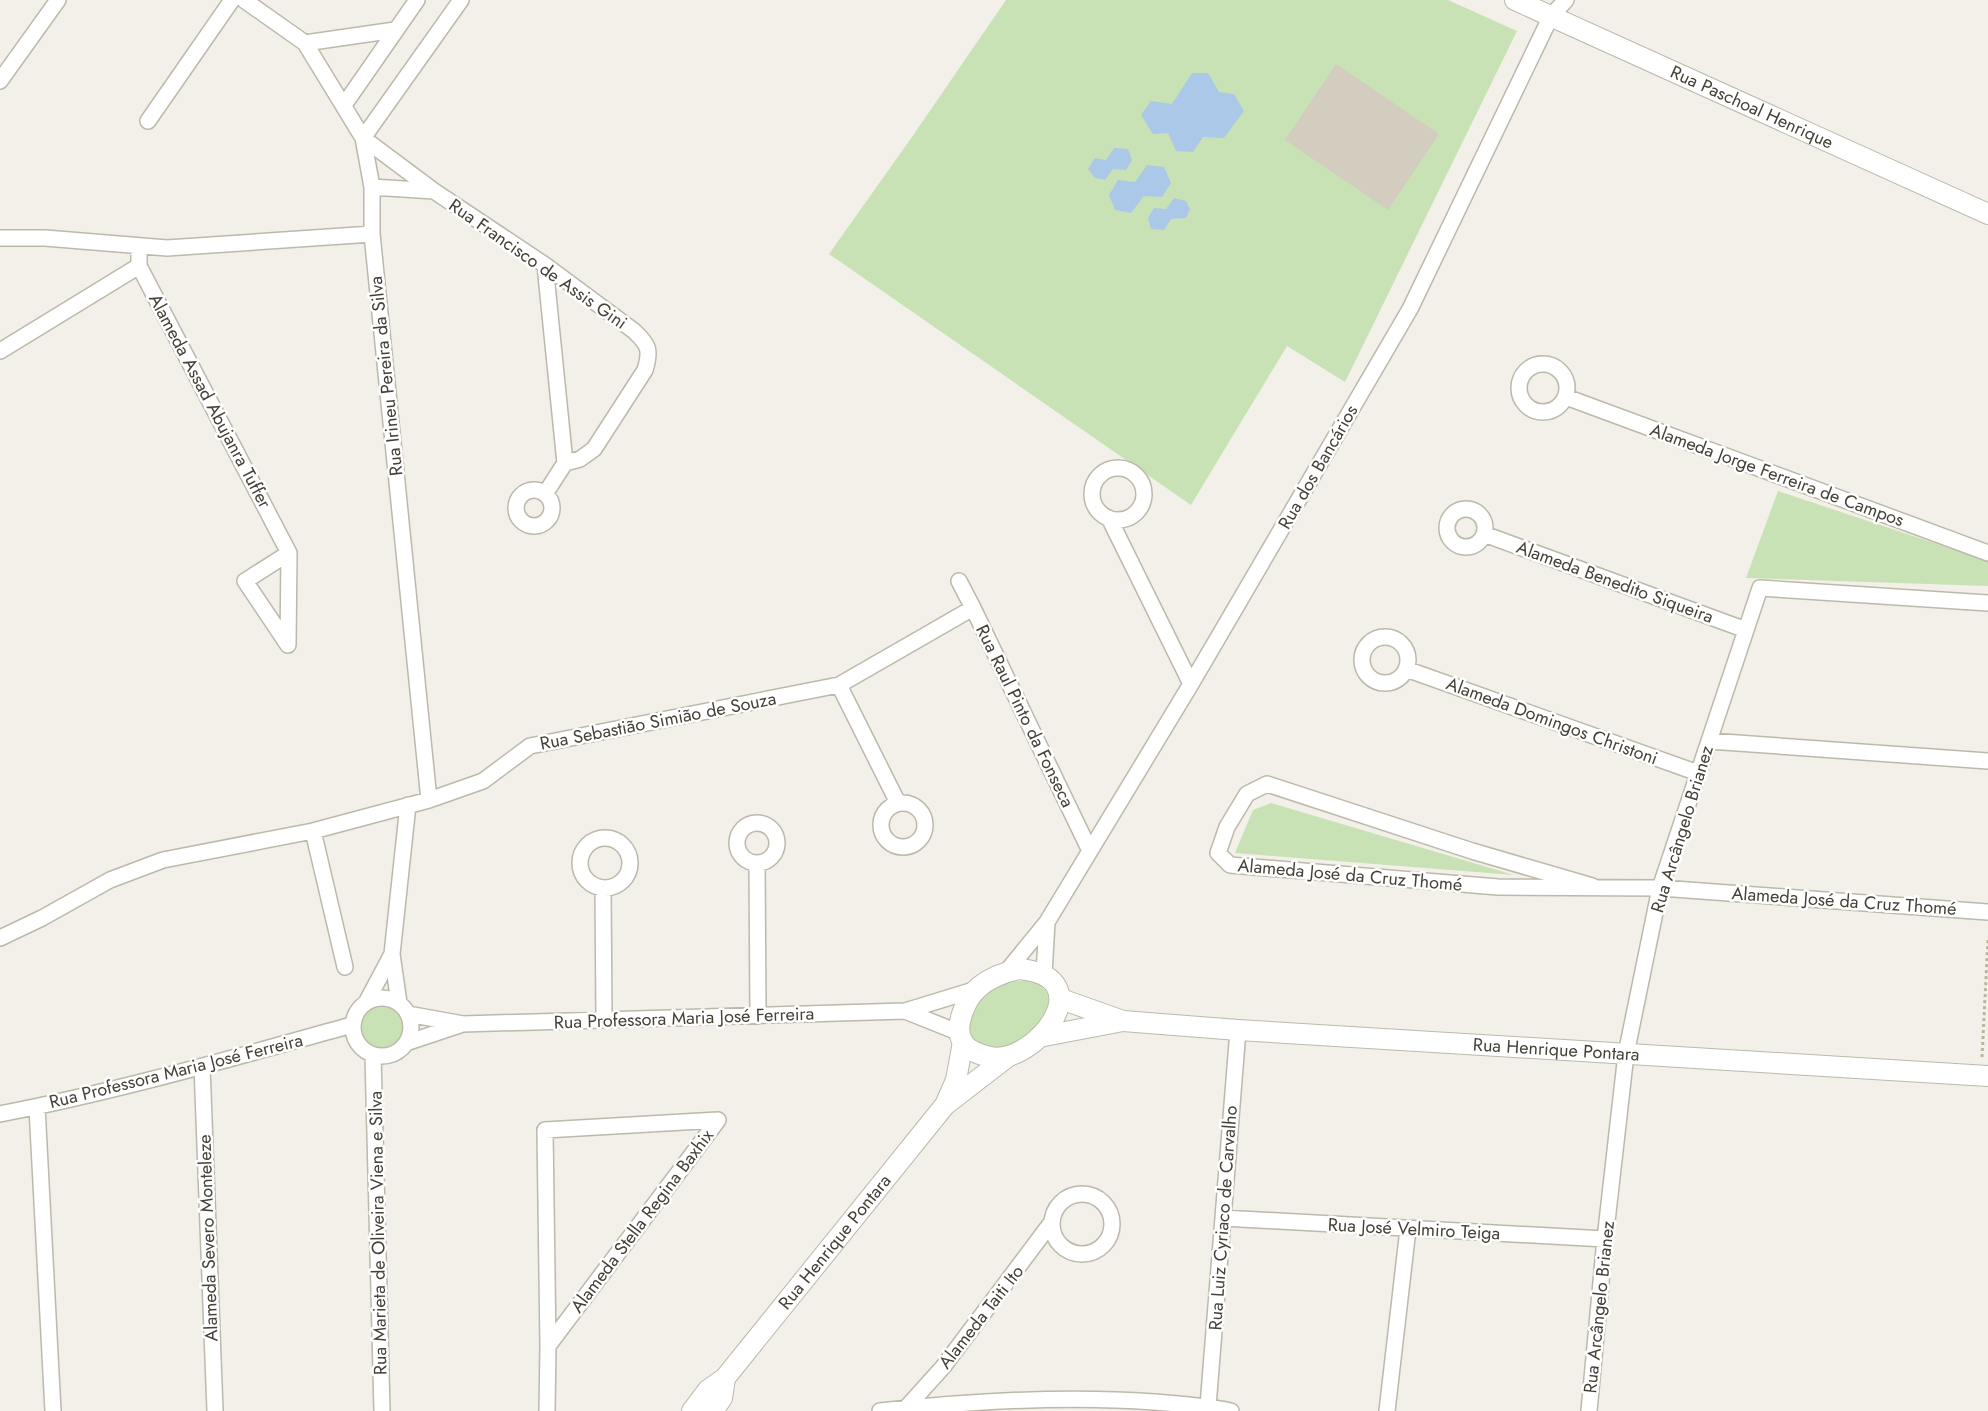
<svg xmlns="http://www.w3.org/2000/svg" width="1988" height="1411" font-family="Jost,sans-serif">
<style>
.green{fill:#c8e2b5}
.water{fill:#abc8e8}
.building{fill:#d2cdbf}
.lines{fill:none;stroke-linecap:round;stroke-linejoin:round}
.minor-casing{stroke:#bcb9ab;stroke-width:18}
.tertiary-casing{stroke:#bcb9ab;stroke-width:22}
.path{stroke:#bcb59e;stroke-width:3;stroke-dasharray:3 3;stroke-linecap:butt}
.minor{stroke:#fff;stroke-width:15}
.tertiary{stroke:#fff;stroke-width:20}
.labels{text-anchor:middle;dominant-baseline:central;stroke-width:5;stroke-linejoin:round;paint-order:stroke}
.street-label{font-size:18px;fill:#444137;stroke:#fff}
</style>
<rect width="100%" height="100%" fill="#f2f0e8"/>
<!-- green -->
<path class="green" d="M1006,0H1448L1517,31L1345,382L1287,346L1191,505L829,254L914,134Z
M1778,491L1988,561V586L1746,578Z
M1271,803L1514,875L1235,853L1253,810Z
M1030,980C1083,1001 1014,1060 984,1048C976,1044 972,1039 966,1032C969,1024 970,1012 974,1005C986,987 1010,981 1030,980Z
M361 1027a21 21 0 1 1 42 0a21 21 0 1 1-42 0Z"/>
<!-- water -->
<path class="water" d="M1192,73H1208L1219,92L1234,94L1244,111L1224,138L1203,137L1193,152L1176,151L1168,133L1153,134L1141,115L1151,101L1172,104Z
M1114,148L1128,149L1132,160L1126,170L1113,169L1105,180L1095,178L1088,169L1095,158L1106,160Z
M1147,165L1164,167L1171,183L1162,197L1144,196L1131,213L1115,210L1109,195L1118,180L1135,182Z
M1174,198L1186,201L1190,209L1186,218L1171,219L1164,230L1151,229L1148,218L1154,208L1166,209Z"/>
<!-- building -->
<path class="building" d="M1336,64L1439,134L1388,210L1285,140Z"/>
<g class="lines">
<defs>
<path id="minor" d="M244,0L305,43L363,138L372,187V234L429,800
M305,43L395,30
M0,81L58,0
M344,105L417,0
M148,121L232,0
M372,187L434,191L545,265L634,331C649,345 651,350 645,370L594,449L580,459L565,463L545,494
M434,191L363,138L461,0
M0,238H45L167,248L372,234
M139,246V266L289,553
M545,265L565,463
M0,351L139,266
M1519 388a24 24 0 1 1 48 0a24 24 0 1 1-48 0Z
M1566,397L1988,553
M1092 494a26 26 0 1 1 52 0a26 26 0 1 1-52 0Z
M516 508a18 18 0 1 1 36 0a18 18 0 1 1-36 0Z
M1447 528a19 19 0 1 1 38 0a19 19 0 1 1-38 0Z
M1109,518L1191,684
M1484,534L1746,630
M289,553L288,645L245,581Z
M959,581L973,608L1090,851
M1362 660a23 23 0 1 1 46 0a23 23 0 1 1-46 0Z
M1406,669L1698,773
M839,685L898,803
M1709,741L1988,761
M881 825a22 22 0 1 1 44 0a22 22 0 1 1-44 0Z
M737 843a20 20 0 1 1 40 0a20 20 0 1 1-40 0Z
M313,831L345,967
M580 863a25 25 0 1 1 50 0a25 25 0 1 1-50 0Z
M757,863L758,1016
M1592,886L1472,851L1267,784L1247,794L1227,827L1218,853L1230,865L1498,887L1660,888L1988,912
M603,888L604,1020
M0,938L42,918L110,880L163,860L313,831L429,800L483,781L530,746L839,685L973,608
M1007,971L1047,922L1191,684L1410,309L1551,16L1566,0
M1044,974L1047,922
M353 1027a29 29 0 1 1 58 0a29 29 0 1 1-58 0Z
M367,1001L392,954
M399,1003L392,954L408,805
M905,1011L960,1033
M408,1014L463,1024L905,1011L977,989
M406,1043L460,1025
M373,1055L382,1411
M202,1066L215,1411
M37,1107L53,1411
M0,1114C119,1091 236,1057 352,1025
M1052 1224a30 30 0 1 1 60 0a30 30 0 1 1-60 0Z
M1223,1218L1605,1239
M548,1346L718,1120
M1208,1406L1238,1030
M906,1408L943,1367L1051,1223
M547,1411L548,1346L545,1130L718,1120
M880,1411C971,1401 1063,1395 1154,1402C1180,1404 1205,1406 1231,1411
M1387,1411L1408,1229
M1589,1411L1605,1239L1626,1054L1660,888L1760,588L1988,603"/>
<g id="tertiary">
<path id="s1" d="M1515,0L1988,214"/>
<path d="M1020,969C1104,978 1034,1066 990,1057C980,1055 967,1050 962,1041C954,1025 966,998 979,987C991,977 1004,972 1020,969Z"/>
<path id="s2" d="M1061,999L1123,1021L1238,1030L1988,1076"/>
<path d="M1039,1037L1123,1021"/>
<path d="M946,1103L956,1080L963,1042"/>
<path id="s3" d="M692,1411L708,1390L725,1378L945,1105L1006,1058"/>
<path d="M713,1411L722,1398L725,1378"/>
</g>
</defs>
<!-- minor casing -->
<use href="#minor" class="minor-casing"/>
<!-- tertiary casing -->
<use href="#tertiary" class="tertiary-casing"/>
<!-- path -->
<path class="path" d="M1982,1057L1988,939"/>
<!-- minor -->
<use href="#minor" class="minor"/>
<!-- tertiary -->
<use href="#tertiary" class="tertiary"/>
</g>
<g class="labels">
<!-- street labels -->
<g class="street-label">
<text stroke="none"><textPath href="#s1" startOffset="260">Rua Paschoal Henrique</textPath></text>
<text transform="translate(538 264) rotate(35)">Rua Francisco de Assis Gini</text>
<text transform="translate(386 376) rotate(-96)">Rua Irineu Pereira da Silva</text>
<text transform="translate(210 401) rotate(62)">Alameda Assad Abujanra Tuffer</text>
<text transform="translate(1318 467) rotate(-60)">Rua dos Bancários</text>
<text transform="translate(1777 475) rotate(20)">Alameda Jorge Ferreira de Campos</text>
<text transform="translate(1615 582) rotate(20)">Alameda Benedito Siqueira</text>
<text transform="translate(1025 716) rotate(64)">Rua Raul Pinto da Fonseca</text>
<text transform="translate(658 721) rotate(-11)">Rua Sebastião Simião de Souza</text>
<text transform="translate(1552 721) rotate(20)">Alameda Domingos Christoni</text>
<text transform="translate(1682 829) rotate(-73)">Rua Arcângelo Brianez</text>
<text transform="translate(1350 875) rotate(5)">Alameda José da Cruz Thomé</text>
<text transform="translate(1844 901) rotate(4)">Alameda José da Cruz Thomé</text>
<text transform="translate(684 1018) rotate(-2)">Rua Professora Maria José Ferreira</text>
<text stroke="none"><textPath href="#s2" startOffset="500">Rua Henrique Pontara</textPath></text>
<text transform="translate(176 1071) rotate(-14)">Rua Professora Maria José Ferreira</text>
<text transform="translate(1223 1218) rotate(-86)">Rua Luiz Cyriaco de Carvalho</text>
<text transform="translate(642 1221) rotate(-53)">Alameda Stella Regina Baxhix</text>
<text transform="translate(1414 1229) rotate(3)">Rua José Velmiro Teiga</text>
<text transform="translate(378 1233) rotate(-91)">Rua Marieta de Oliveira Viena e Silva</text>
<text transform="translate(208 1238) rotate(-92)">Alameda Severo Monteleze</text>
<text stroke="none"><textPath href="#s3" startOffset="222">Rua Henrique Pontara</textPath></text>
<text transform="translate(1599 1307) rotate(-84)">Rua Arcângelo Brianez</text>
<text transform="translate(981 1317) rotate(-52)">Alameda Taiti Ito</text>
</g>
</g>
</svg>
